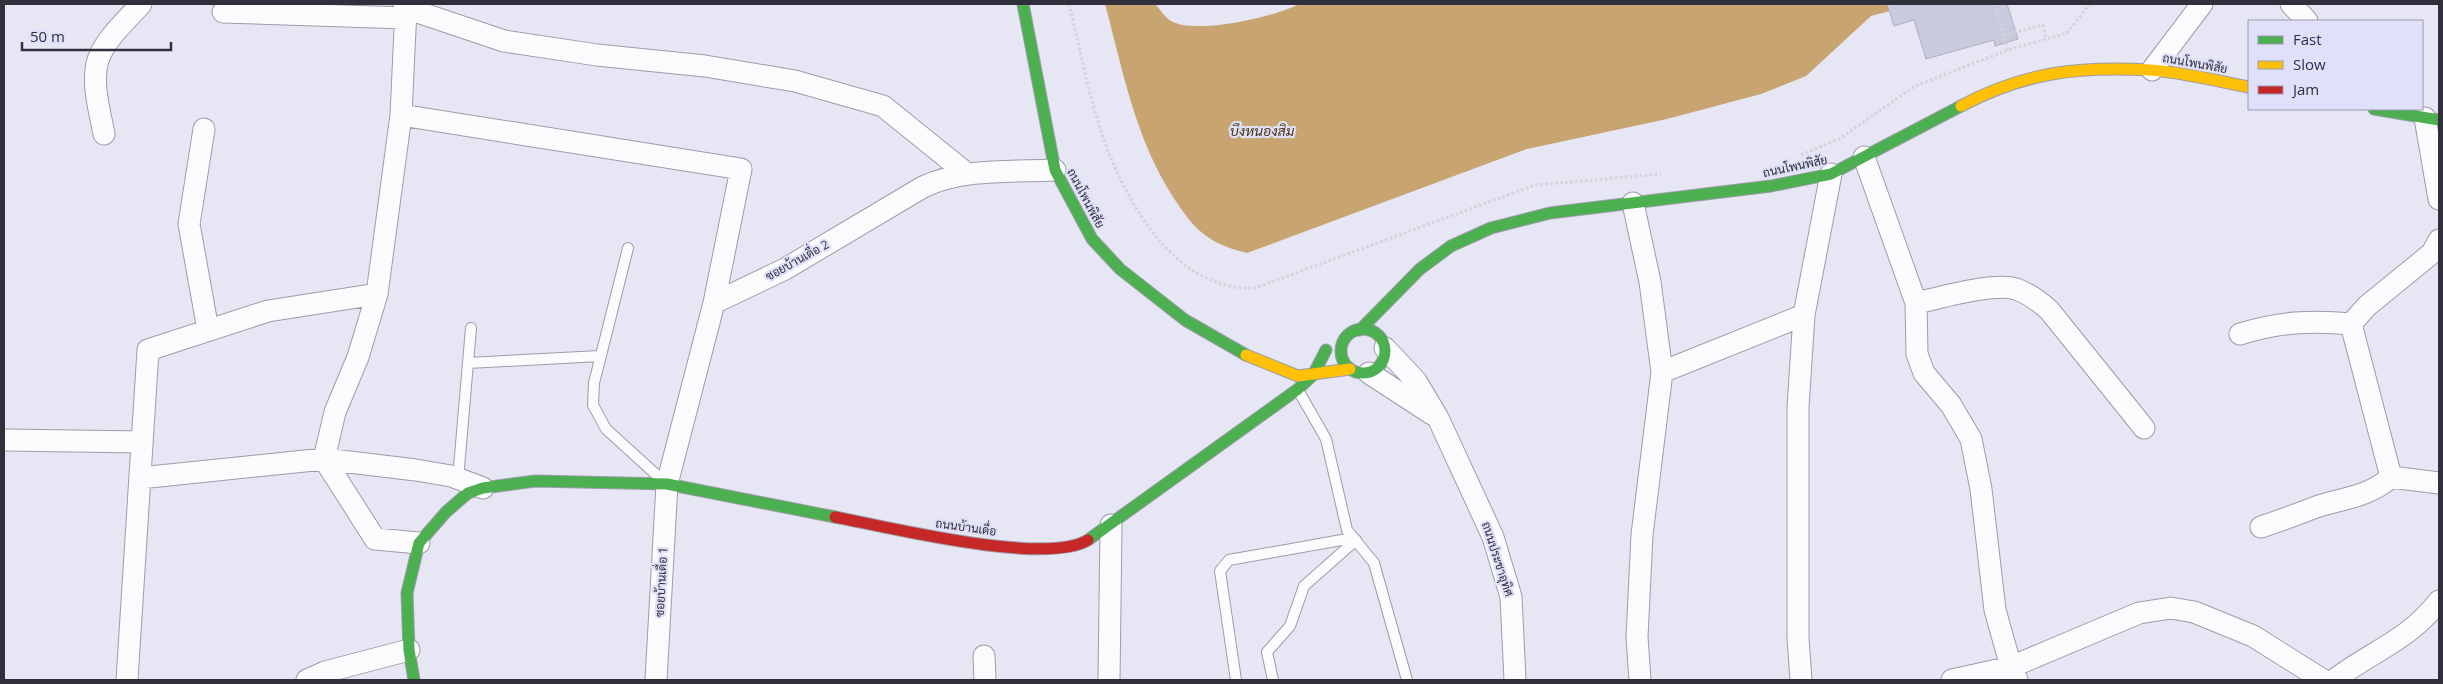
<svg xmlns="http://www.w3.org/2000/svg" width="2443" height="684" font-family="'Open Sans',Sarabun,sans-serif">
<style>
.water{fill:#c7a470}
.building{fill:#cacadf;stroke:#b1b1bd}
.lines{fill:none;stroke-linecap:round;stroke-linejoin:round}
.lane-casing{stroke:#9d9da9;stroke-width:12}
.street-casing{stroke:#9d9da9;stroke-width:23}
.fast-casing{stroke:#9d9da9;stroke-width:13}
.slow-casing{stroke:#9d9da9;stroke-width:13}
.jam-casing{stroke:#9d9da9;stroke-width:13}
.path{stroke:#d3d3d8;stroke-width:3;stroke-dasharray:2.5 2.5;stroke-linecap:butt}
.lane{stroke:#fbfbfd;stroke-width:10}
.street{stroke:#fbfbfd;stroke-width:21}
.fast{stroke:#4caf50;stroke-width:11}
.slow{stroke:#ffc107;stroke-width:11}
.jam{stroke:#c62828;stroke-width:11}
.labels{text-anchor:middle;dominant-baseline:central;stroke-width:4.5;stroke-linejoin:round;paint-order:stroke}
.street-label{font-size:12px;fill:#30303c;stroke:#e0e0fa}
.water-label{font-size:14px;font-style:italic;fill:#4b3513;stroke:#e0e0fa}
</style>
<rect width="100%" height="100%" fill="#e6e6f4"/>
<!-- water -->
<path class="water" d="M1105,4H1155C1160,9 1165,18 1171,21C1195,35 1275,17 1299,4H1917L1871,16L1806,76L1761,94L1667,119L1527,149L1247,253C1232,249 1218,245 1205,235C1192,226 1182,210 1173,197C1135,138 1123,71 1105,4Z"/>
<!-- building -->
<path class="building" d="M1887,4H2007L2018,39L1995,46L1994,40L1926,59L1914,20L1894,26Z"/>
<g class="lines">
<defs>
<path id="lane" d="M628,248L594,383L593,405L606,429L660,478
M468,363L600,356
M1298,390L1326,439L1347,530L1374,563L1407,680
M458,479L471,328
M1236,680L1220,571L1229,560L1353,538
M1273,680L1267,652L1290,626L1304,586L1356,540"/>
<path id="street" d="M404,4L406,8L504,41L597,55L705,66L795,81L883,106L966,173
M2291,4L2307,21
M406,8L401,115L377,294L358,357L335,412L324,459L375,539L419,543
M223,12L405,18
M2152,70L2202,4
M401,115L741,169L714,303
M2425,118L2439,199
M204,129L189,224L208,330
M104,134C100,112 91,83 98,60C105,39 126,21 141,4
M1864,157L1916,303L1917,354L1924,373L1951,405L1971,439L1981,489L1995,610L2011,667L2017,680
M1633,203L1650,282L1662,372L1642,535L1637,637L1640,680
M2439,240L2432,253L2367,306L2351,324L2391,477L2439,483
M1916,303C1940,298 1994,282 2016,289C2030,294 2039,301 2049,310L2144,428
M2240,334C2278,322 2312,320 2351,324
M1385,348L1416,381L1438,418L1493,537L1511,597L1515,680
M1662,372L1804,315
M1369,373L1432,414
M4,440L142,442
M140,478L324,459L416,470L451,476L483,488
M2261,527C2279,521 2298,514 2316,507C2343,498 2369,497 2391,477
M984,656L985,680
M127,680L148,350L268,311L377,294
M307,680L325,672L409,650
M656,680L667,484L714,303L785,269L923,187C964,168 1010,172 1055,170
M1109,680L1111,525
M1801,680L1798,638V407L1804,315L1831,174
M1952,680L2011,667L2139,613L2171,608L2194,612L2253,636L2323,680
M2334,680C2372,651 2408,641 2439,601"/>
<path id="fast" d="M1023,4L1055,170L1092,239L1120,269L1185,320L1246,355
M2374,109L2439,120
M1341 351a22 22 0 1 1 44 0a22 22 0 1 1-44 0Z
M1360,330L1420,269L1451,246L1491,228L1550,213L1771,186L1831,174L1961,106
M1088,540L1298,389L1313,375L1326,350
M414,680L409,650L407,593L419,543L446,512L468,493L483,488L535,481L667,484L835,517"/>
<path id="slow" d="M1961,106C2025,72 2079,66 2150,70C2183,72 2217,81 2249,87
M1246,355L1298,376L1350,369"/>
<path id="jam" d="M835,517C887,527 1045,566 1088,540"/>
</defs>
<!-- lane casing -->
<use href="#lane" class="lane-casing"/>
<!-- street casing -->
<use href="#street" class="street-casing"/>
<!-- fast casing -->
<use href="#fast" class="fast-casing"/>
<!-- slow casing -->
<use href="#slow" class="slow-casing"/>
<!-- jam casing -->
<use href="#jam" class="jam-casing"/>
<!-- path -->
<path class="path" d="M1069,4C1081,52 1090,104 1108,151C1133,213 1179,291 1255,288L1535,185L1661,174
M1995,4L2008,50
M2004,35L2043,25L2046,38
M1801,155L1839,139L1915,86L2008,50L2067,33L2090,4"/>
<!-- lane -->
<use href="#lane" class="lane"/>
<!-- street -->
<use href="#street" class="street"/>
<!-- fast -->
<use href="#fast" class="fast"/>
<!-- slow -->
<use href="#slow" class="slow"/>
<!-- jam -->
<use href="#jam" class="jam"/>
</g>
<g class="labels">
<!-- street labels -->
<g class="street-label">
<text transform="translate(2195 63) rotate(10)">ถนนโพนพิสัย</text>
<text transform="translate(1795 166) rotate(-12)">ถนนโพนพิสัย</text>
<text transform="translate(1086 198) rotate(62)">ถนนโพนพิสัย</text>
<text transform="translate(797 260) rotate(-29)">ซอยบ้านเดื่อ 2</text>
<text transform="translate(966 527) rotate(8)">ถนนบ้านเดื่อ</text>
<text transform="translate(1498 559) rotate(72)">ถนนประชาอุทิศ</text>
<text transform="translate(661 582) rotate(-87)">ซอยบ้านเดื่อ 1</text>
</g>
<!-- water labels -->
<g class="water-label">
<text x="1262" y="130">บึงหนองสิม</text>
</g>
</g>
<!-- border -->
<rect width="2443" height="684" fill="none" stroke="#30303c" stroke-width="10"/>
<!-- legend -->
<rect x="2248" y="20" width="175" height="90" fill="#e0e0fa" stroke="#9a9aae"/>
<rect x="2258" y="36" width="25" height="8" fill="#4caf50" stroke="#9a9aae"/>
<text x="2293" y="45" font-size="15" fill="#30303c">Fast</text>
<rect x="2258" y="61" width="25" height="8" fill="#ffc107" stroke="#9a9aae"/>
<text x="2293" y="70" font-size="15" fill="#30303c">Slow</text>
<rect x="2258" y="86" width="25" height="8" fill="#c62828" stroke="#9a9aae"/>
<text x="2293" y="95" font-size="15" fill="#30303c">Jam</text>
<!-- scale -->
<path d="M22 42v8h149v-8" fill="none" stroke="#30303c" stroke-width="2.5"/>
<text x="30" y="42" font-size="15" fill="#30303c" stroke="#e0e0fa" stroke-width="4" paint-order="stroke">50 m</text>
</svg>
